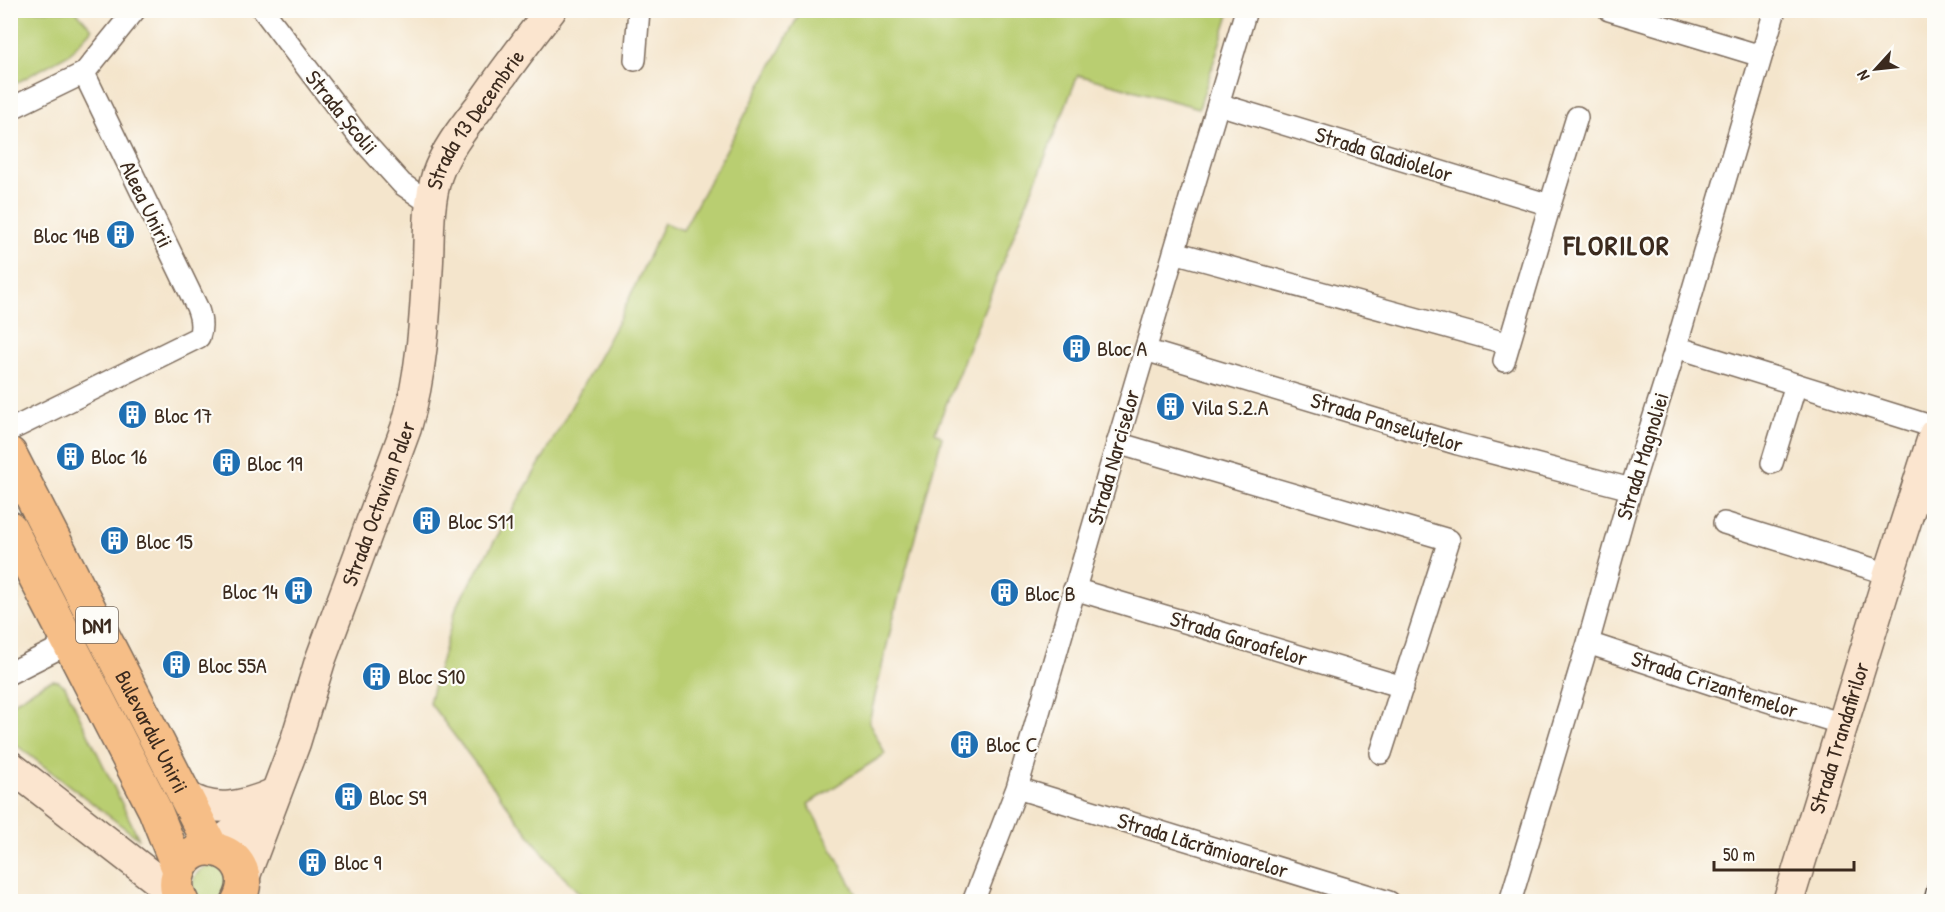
<svg xmlns="http://www.w3.org/2000/svg" width="1945" height="912" font-family="'Patrick Hand',sans-serif">
<style>
.green{fill:#b9ce71;stroke:#7a7c48;stroke-width:1.5}
.lines{fill:none;stroke-linecap:round;stroke-linejoin:round}
.street-casing{stroke:#7c6b5b;stroke-width:24}
.secondary-casing{stroke:#7c6b5b;stroke-width:33}
.primary-casing{stroke:#7c6b5b;stroke-width:36}
.street{stroke:#fff;stroke-width:21}
.secondary{stroke:#fbe5cf;stroke-width:30}
.primary{stroke:#f6be87;stroke-width:33}
.rail-casing{stroke:#3b2a1e;stroke-width:7}
.rail{stroke:#fdfcf7;stroke-width:4.5;stroke-dasharray:14;stroke-linecap:butt}
.labels{text-anchor:middle;dominant-baseline:central;stroke-width:4.5;stroke-linejoin:round;paint-order:stroke}
.shield{fill:#fdfcf7;stroke:#75695f;stroke-width:1.5}
.shield-label{font-size:21px;font-weight:bold;fill:#3b2a1e}
.street-label{font-size:22px;fill:#3b2a1e;stroke:#fdfcf7}
.poi-label{font-size:22px;fill:#3b2a1e;stroke:#fdfcf7;text-anchor:start}
.district-label{font-size:28px;font-weight:bold;letter-spacing:1.5px;fill:#3b2a1e;stroke:#fdfcf7}
</style>
<rect width="100%" height="100%" fill="#fdfcf7"/>
<filter id="ink" filterUnits="userSpaceOnUse"><feTurbulence type="fractalNoise" baseFrequency=".0167" numOctaves="2"/><feDisplacementMap in="SourceGraphic" scale="12" xChannelSelector="R" yChannelSelector="G"/><feConvolveMatrix kernelMatrix="1 2 1 2 8 2 1 2 1" color-interpolation-filters="sRGB"/></filter>
<filter id="wash" filterUnits="userSpaceOnUse"><feTurbulence type="fractalNoise" baseFrequency=".008" numOctaves="4" result="noise"/><feDisplacementMap in="SourceGraphic" scale="24" xChannelSelector="R" yChannelSelector="G"/><feGaussianBlur stdDeviation="1.35" result="paint"/><feColorMatrix in="noise" values="0 0 0 0 0 0 0 0 0 0 0 0 0 0 0 0 0 1.4 0 .05"/><feComposite in="paint" operator="in"/></filter>
<g filter="url(#wash)">
<rect width="100%" height="100%" fill="#f4e5cc"/>
<!-- green -->
<path class="green" d="M11,10L76,11L92,29L69,54L11,86Z
M801,11H1230L1199,108L1078,75L935,432L942,437L895,611L869,722L885,754L808,804L860,901H587L552,865L429,702L457,605L543,458L621,316L664,223L683,230Z
M53,680L58,681L65,686L139,839L11,741V704L45,683Z
M211,865L217,866L228,873L227,897L222,901H202C185,890 193,869 211,865Z"/>
</g>
<g filter="url(#ink)">
<g class="lines">
<defs>
<path id="street" d="M263,10L358,135L402,184L431,204
M1609,10L1761,56
M635,60L639,10
M1218,104L1550,205L1577,117
M10,109L84,73L135,10
M1174,252L1509,344
M1676,347L1934,427
M1145,350L1458,444L1631,489
M1504,361L1550,205
M10,430L199,337C203,326 201,317 197,307L84,73
M1117,443L1449,540L1381,753
M1772,463L1796,384
M1724,523L1889,574
M1074,589L1403,687
M1588,643L1715,685L1843,724
M10,673L69,643
M1017,788L1389,902
M973,902L1017,788L1108,475L1246,10
M1510,902L1588,643L1631,489L1676,347L1775,10"/>
<g id="secondary">
<path d="M10,766L180,898"/>
<path d="M185,795C213,815 246,806 275,793"/>
<path d="M212,848L245,824L269,800"/>
<path id="s1" d="M244,878L295,743L320,661L406,428C422,373 425,318 428,261C429,233 428,203 437,175C446,149 464,127 480,106C503,73 526,42 551,10"/>
<path id="s2" d="M1788,902L1889,574L1934,434"/>
</g>
<g id="primary">
<path id="s3" d="M10,454L212,848"/>
<path d="M10,528L155,810L179,870"/>
<path d="M182,902C177,893 175,884 178,875C190,826 264,853 238,902"/>
</g>
</defs>
<!-- street casing -->
<use href="#street" class="street-casing"/>
<!-- secondary casing -->
<use href="#secondary" class="secondary-casing"/>
<!-- primary casing -->
<use href="#primary" class="primary-casing"/>
<!-- street -->
<use href="#street" class="street"/>
<!-- secondary -->
<use href="#secondary" class="secondary"/>
<!-- primary -->
<use href="#primary" class="primary"/>
<defs>
<path id="rail" d="M1926,902L1934,871"/>
</defs>
<!-- rail casing -->
<use href="#rail" class="rail-casing"/>
<!-- rail -->
<use href="#rail" class="rail"/>
</g>
</g>
<!-- icons -->
<defs>
<symbol id="building-disc" viewBox="-11 -11 22 22"><circle r="9.5" fill="#1f6fb2" stroke="#fdfcf7"/><path d="M-4-6H4V6H1V3H-1V6H-4ZM-2.5-4.3h1.7v1.8h-1.7ZM.8-4.3h1.7v1.8H.8ZM-2.5-1h1.7V.8h-1.7ZM.8-1h1.7V.8H.8Z" fill="#fff"/></symbol>
</defs>
<g fill-rule="evenodd">
<use href="#building-disc" x="104" y="218" width="33" height="33"/>
<use href="#building-disc" x="1060" y="332" width="33" height="33"/>
<use href="#building-disc" x="1154" y="390" width="33" height="33"/>
<use href="#building-disc" x="116" y="398" width="33" height="33"/>
<use href="#building-disc" x="54" y="440" width="33" height="33"/>
<use href="#building-disc" x="210" y="446" width="33" height="33"/>
<use href="#building-disc" x="410" y="504" width="33" height="33"/>
<use href="#building-disc" x="98" y="524" width="33" height="33"/>
<use href="#building-disc" x="282" y="574" width="33" height="33"/>
<use href="#building-disc" x="988" y="576" width="33" height="33"/>
<use href="#building-disc" x="160" y="648" width="33" height="33"/>
<use href="#building-disc" x="360" y="660" width="33" height="33"/>
<use href="#building-disc" x="948" y="728" width="33" height="33"/>
<use href="#building-disc" x="332" y="780" width="33" height="33"/>
<use href="#building-disc" x="296" y="846" width="33" height="33"/>
</g>
<g class="labels">
<!-- shield labels -->
<rect class="shield" x="76" y="607" width="42" height="36" rx="4.5"/>
<g class="shield-label">
<text x="97" y="625">DN1</text>
</g>
<!-- street labels -->
<g class="street-label">
<text transform="translate(342 112) rotate(51)">Strada Școlii</text>
<text stroke="none"><textPath href="#s1" startOffset="801">Strada 13 Decembrie</textPath></text>
<text transform="translate(1384 154) rotate(17)">Strada Gladiolelor</text>
<text transform="translate(147 204) rotate(64)">Aleea Unirii</text>
<text transform="translate(1387 422) rotate(17)">Strada Panseluțelor</text>
<text transform="translate(1642 456) rotate(-73)">Strada Magnoliei</text>
<text transform="translate(1113 457) rotate(-74)">Strada Narciselor</text>
<text stroke="none"><textPath href="#s1" startOffset="398">Strada Octavian Paler</textPath></text>
<text transform="translate(1239 638) rotate(17)">Strada Garoafelor</text>
<text transform="translate(1715 684) rotate(18)">Strada Crizantemelor</text>
<text stroke="none"><textPath href="#s3" startOffset="312">Bulevardul Unirii</textPath></text>
<text stroke="none"><textPath href="#s2" startOffset="172">Strada Trandafirilor</textPath></text>
<text transform="translate(1203 845) rotate(17)">Strada Lăcrămioarelor</text>
</g>
<!-- poi labels -->
<g class="poi-label">
<text x="100" y="235" text-anchor="end">Bloc 14B</text>
<text x="1097" y="348">Bloc A</text>
<text x="1191" y="407">Vila S.2.A</text>
<text x="154" y="415">Bloc 17</text>
<text x="91" y="456">Bloc 16</text>
<text x="247" y="463">Bloc 19</text>
<text x="448" y="521">Bloc S11</text>
<text x="136" y="541">Bloc 15</text>
<text x="278" y="591" text-anchor="end">Bloc 14</text>
<text x="1025" y="593">Bloc B</text>
<text x="198" y="665">Bloc 55A</text>
<text x="398" y="676">Bloc S10</text>
<text x="986" y="744">Bloc C</text>
<text x="369" y="797">Bloc S9</text>
<text x="334" y="862">Bloc 9</text>
</g>
<!-- district labels -->
<g class="district-label">
<text x="1617" y="245">FLORILOR</text>
</g>
</g>
<!-- margin -->
<rect width="1945" height="912" fill="none" stroke="#fdfcf7" stroke-width="36"/>
<!-- north arrow -->
<g transform="translate(1876 69) rotate(243)" stroke="#fdfcf7" stroke-width="4.5" paint-order="stroke">
<path d="M0-4.5L10 22L0 15L-10 22Z" fill="#3b2a1e"/>
<text y="-9" font-size="16" font-weight="bold" text-anchor="middle" fill="#3b2a1e">N</text>
</g>
<!-- scale -->
<path d="M1714 861v9h140v-9" fill="none" stroke="#3b2a1e" stroke-width="3"/>
<text x="1723" y="861" font-size="18" fill="#3b2a1e" stroke="#fdfcf7" stroke-width="4.5" paint-order="stroke">50 m</text>
</svg>
